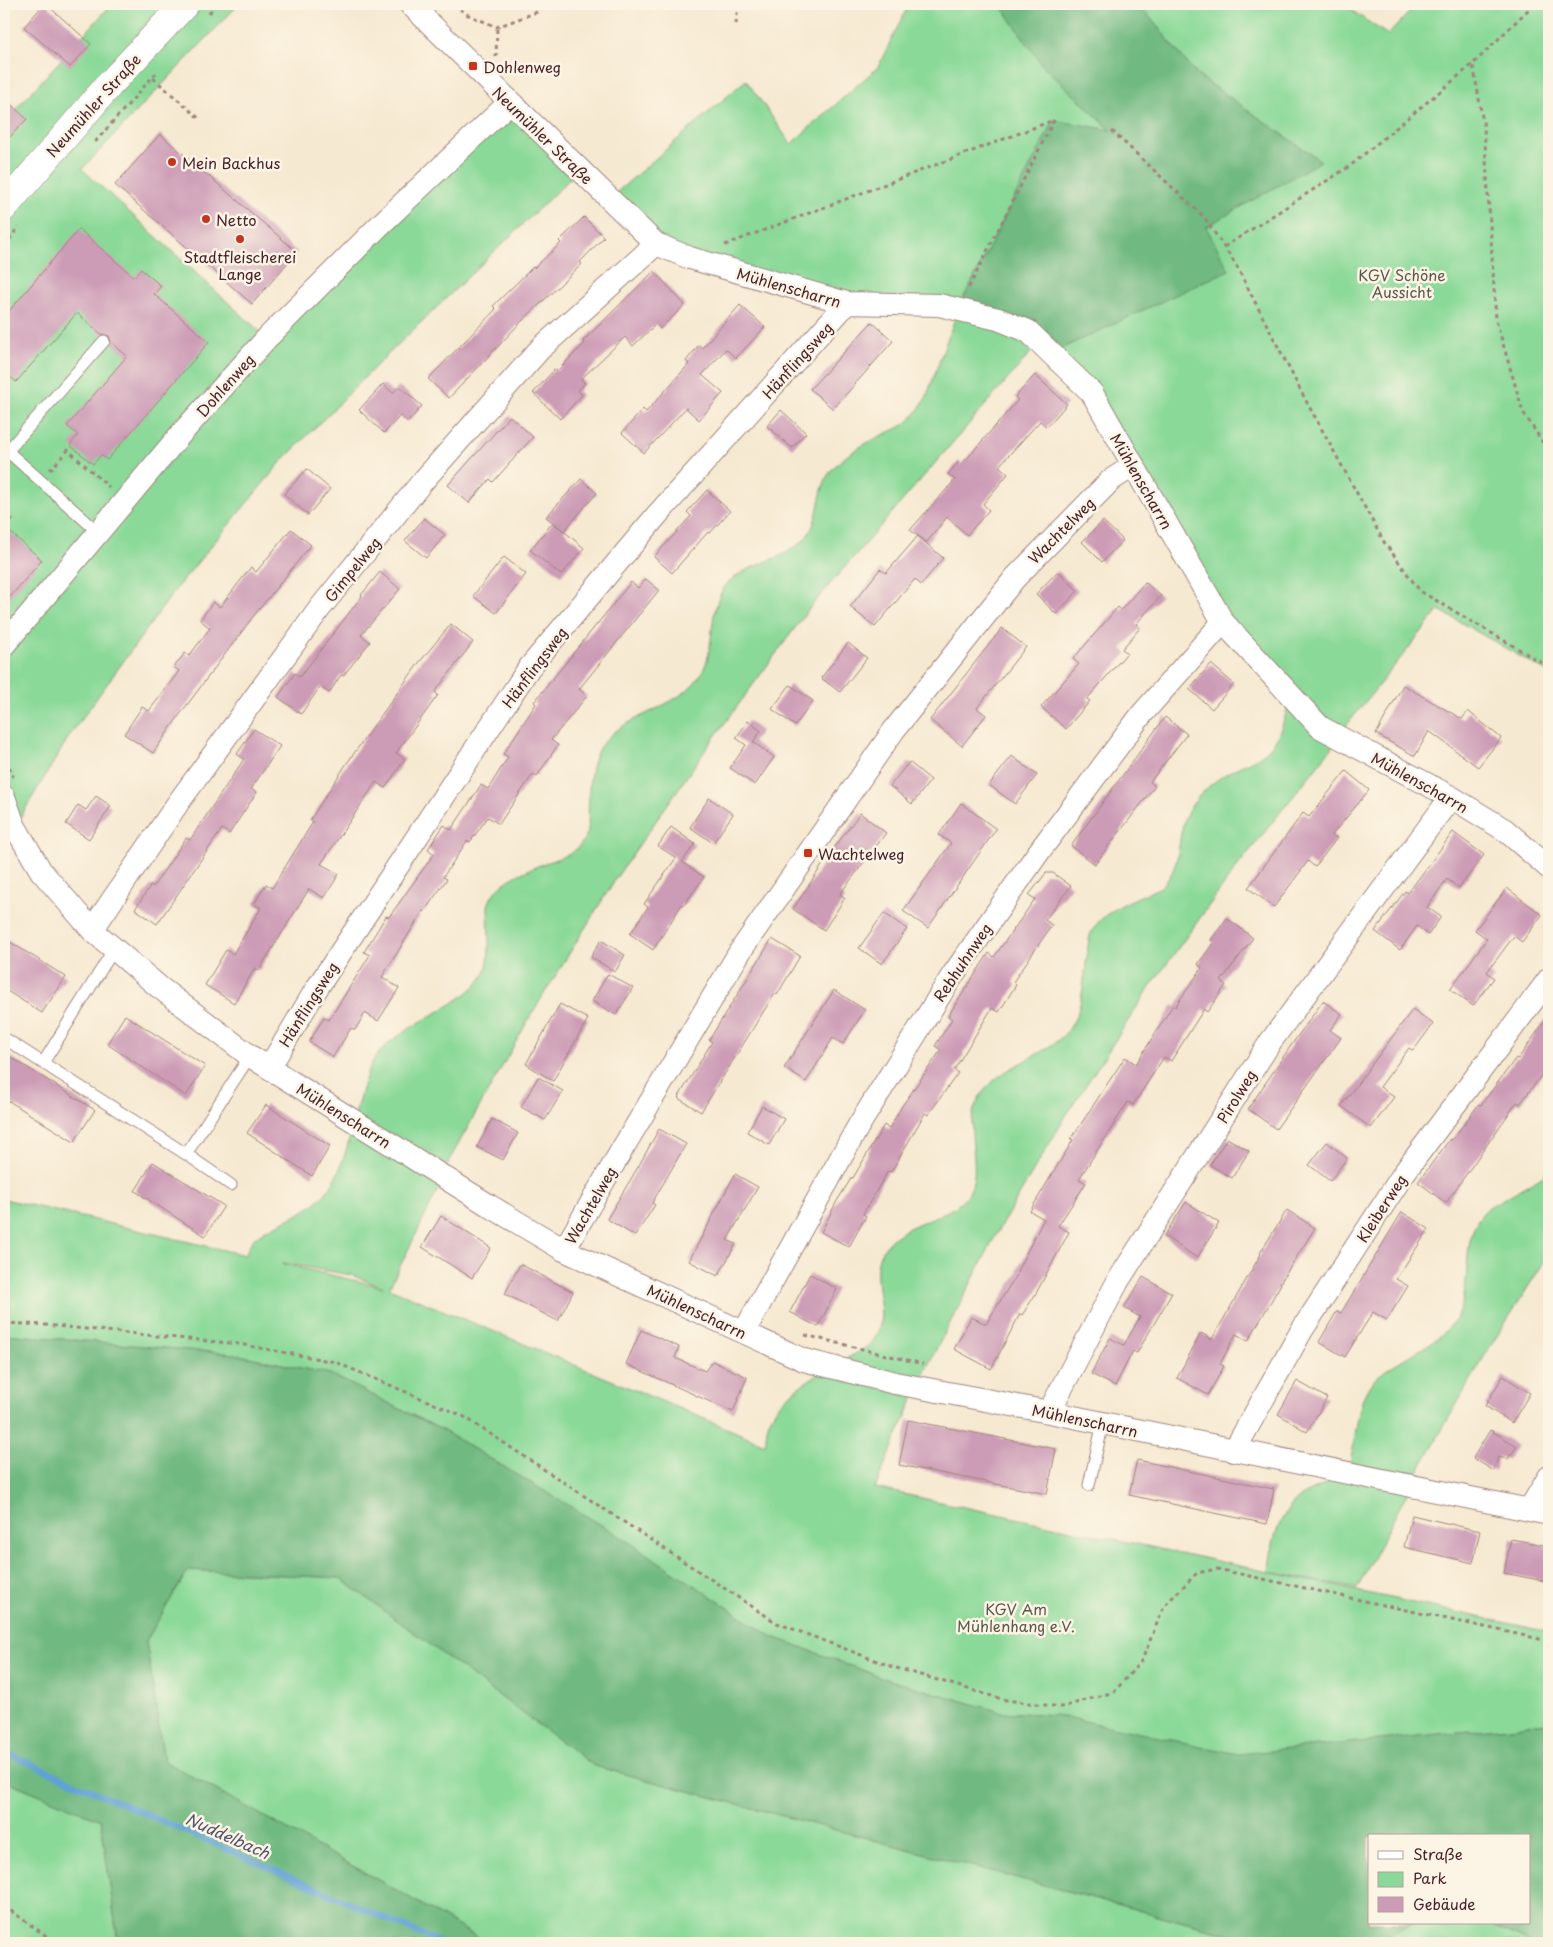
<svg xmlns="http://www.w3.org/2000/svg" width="1553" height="1947" font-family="'Playpen Sans',sans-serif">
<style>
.green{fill:#8ad998;stroke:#6a7c62;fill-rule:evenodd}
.forest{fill:#6fb980;stroke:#5c6c56}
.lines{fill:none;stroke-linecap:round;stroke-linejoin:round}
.stream{stroke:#60a2d4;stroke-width:6}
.building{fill:#cc9bb6}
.lane-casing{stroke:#a0847e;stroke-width:13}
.street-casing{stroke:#a0847e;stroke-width:24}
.secondary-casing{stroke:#a0847e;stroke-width:29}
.path{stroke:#a0847e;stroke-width:3;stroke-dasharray:4 4;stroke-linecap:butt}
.lane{stroke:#fff;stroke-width:11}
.street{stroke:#fff;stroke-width:22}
.secondary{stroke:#fff;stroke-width:28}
.poi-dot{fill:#c8321e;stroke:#fcf5e5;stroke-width:2}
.labels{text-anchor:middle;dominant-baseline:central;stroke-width:5;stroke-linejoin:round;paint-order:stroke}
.poi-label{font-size:15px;fill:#4a1f2b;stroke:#fcf5e5;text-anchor:start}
.street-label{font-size:15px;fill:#4a1f2b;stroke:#fcf5e5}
.park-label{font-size:15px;fill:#5d574c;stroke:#fcf5e5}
.water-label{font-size:16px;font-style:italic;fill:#53536f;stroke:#fcf5e5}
</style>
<rect width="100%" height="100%" fill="#fcf5e5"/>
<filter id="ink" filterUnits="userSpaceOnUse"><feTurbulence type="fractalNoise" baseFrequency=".02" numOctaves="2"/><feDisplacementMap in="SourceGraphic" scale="10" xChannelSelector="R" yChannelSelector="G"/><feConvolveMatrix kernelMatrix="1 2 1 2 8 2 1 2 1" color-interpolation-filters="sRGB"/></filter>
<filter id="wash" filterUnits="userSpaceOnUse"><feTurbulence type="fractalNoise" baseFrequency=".0096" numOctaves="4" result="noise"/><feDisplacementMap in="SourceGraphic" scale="20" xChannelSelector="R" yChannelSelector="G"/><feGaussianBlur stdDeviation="1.12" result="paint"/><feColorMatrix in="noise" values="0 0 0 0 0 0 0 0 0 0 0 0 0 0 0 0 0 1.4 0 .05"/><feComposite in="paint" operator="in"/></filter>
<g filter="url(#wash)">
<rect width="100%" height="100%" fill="#f6e9d1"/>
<!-- green -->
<path class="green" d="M112,4H239L82,169L267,338L510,102L579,170L383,359L281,462L178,586L70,735L4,844V122Z
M909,4H1000L1078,98L1112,131L1321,161L1196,74L1139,4H1342L1388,35L1417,4H1549V673L1439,610L1338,736L1330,750L1236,868L1148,990L1067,1114L999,1229L927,1367L875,1488L1549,1632V1723L1238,1755L1056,1715L1001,1712L886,1679L771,1636L618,1535L442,1430L330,1374L234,1354L4,1334V1199L245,1255C247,1251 249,1245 252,1241C261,1230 278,1225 291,1218C303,1212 316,1204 325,1194C351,1165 353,1100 372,1063C391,1025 478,1004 487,967C491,950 488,924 488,906C495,876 544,865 569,854C579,849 584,841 588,831C589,806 586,762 603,743C617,726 641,717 660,707C678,697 689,692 701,674C717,650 706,604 729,582C751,561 788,561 807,536C822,517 816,486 834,467C848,453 864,444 881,436C891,431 903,427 911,419C917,413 921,405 926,398L958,310L847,303L690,258L609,199L746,80L791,144L878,67ZM1040,342L1133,466L1223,622L1291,695C1286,712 1282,734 1270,748C1259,759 1244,764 1231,771C1215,780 1198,794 1189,810C1174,835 1186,863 1161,887C1138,898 1105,908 1092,931C1088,938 1088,949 1087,957C1083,982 1083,1016 1064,1035C1037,1061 992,1068 976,1104C964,1131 983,1168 969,1193C952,1221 901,1219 882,1251C866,1278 894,1317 872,1342C864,1350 853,1355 843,1360C821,1373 785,1391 772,1415C766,1424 767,1434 765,1444L389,1288L436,1194L450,1159L531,1015L616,878L713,739L812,605ZM283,1263L351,1275L383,1287L283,1264Z
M1549,1166V1254L1485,1355L1420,1468L1357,1589L1269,1572C1271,1541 1280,1506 1310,1491C1323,1485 1341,1479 1348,1467C1352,1461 1351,1456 1353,1449C1357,1426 1358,1395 1376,1378C1398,1358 1431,1349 1450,1326C1480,1292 1453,1237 1489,1207L1544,1176Z
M188,1570L340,1578L594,1766L1263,1943H487L405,1895L164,1761L146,1641Z
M4,1780L101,1820L117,1936L125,1943H4Z
M1413,1923H1490L1531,1943H1372Z"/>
<!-- forest -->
<path class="forest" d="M1000,4H1139L1196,74L1321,161L1206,227L1229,270L1052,353L958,309L1054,120L1111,130L1042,65Z
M4,1334L234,1354L330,1374L442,1430L618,1535L771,1636L886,1679L1001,1712L1056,1715L1238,1754L1549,1723V1943H1531L1490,1923H1529V1836H1369V1923H1413L1372,1943H1263L594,1766L340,1578L188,1570L146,1641L164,1761L405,1895L487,1943H125L117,1936L101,1820L4,1780Z"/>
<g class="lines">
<!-- stream -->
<path class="stream" d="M4,1752L441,1943"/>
</g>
<g id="blocks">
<!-- building -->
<path class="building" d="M44,4H46L91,44L70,67L24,27Z
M4,98L27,119L4,143Z
M160,134L297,252L252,304L115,185Z
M584,217L604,237L580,262L582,264L520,323L449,398L428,379L496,309L493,306L533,267L534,268L561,243L559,241Z
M79,229L134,277L141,269L161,286L154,294L209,342L107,460L101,455L93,464L70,445L78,435L67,426L127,356L111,342L109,336L101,334L77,313L16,382L4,371V317Z
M654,271L685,305L660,329L656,324L633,346L625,337L581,379L585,383L578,391L582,395L560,419L533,393L555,369L557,371L585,343L583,341Z
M740,305L765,327L736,358L726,349L702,375L723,393L699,420L686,408L644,453L622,433L643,409L646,412L689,364L686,361L699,345L702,348Z
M872,322L893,341L833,409L810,389Z
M1035,375L1067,404L1047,427L1040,421L999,466L1008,474L983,504L989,510L967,535L947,517L927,542L910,530L955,480L948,474L959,461L962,464L1018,400L1015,397Z
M383,384L393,393L399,386L422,406L408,422L400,416L384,433L359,410Z
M781,410L806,433L792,448L767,426Z
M510,416L533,437L493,482L490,479L469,503L448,485Z
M307,469L330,489L308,515L284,494Z
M581,479L597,493L564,531L546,517Z
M707,490L730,511L710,533L708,532L672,573L654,557L691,516L687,512Z
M424,518L445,535L426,558L405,541Z
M1103,521L1123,540L1102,562L1082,542Z
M553,522L584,548L561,575L530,550Z
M4,527L42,560L4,604Z
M291,529L311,545L252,618L181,713L153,753L124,734L142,707L149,711L179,671L174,667L185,653L189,656L210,628L200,620L213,602L220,607L251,567L256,572Z
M918,536L943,558L921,585L915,579L875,627L850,607L880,569L886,573Z
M504,557L526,574L496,613L473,596Z
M1058,571L1078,591L1056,614L1036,594Z
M380,572L400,589L361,635L370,642L343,676L341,675L329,693L320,687L301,714L278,697L295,673L300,677L362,596L361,595Z
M646,579L659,590L579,689L587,696L551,740L558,745L537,776L533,774L499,824L488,817L470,842L467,841L443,877L447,879L424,912L423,911L382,977L399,988L378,1021L365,1013L355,1030L351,1028L333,1057L309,1042L324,1017L329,1020L370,955L364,952L386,916L389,917L434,854L428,849L444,825L451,830L481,785L488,789L508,757L503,754L536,704L534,702L631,582L638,588Z
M1145,582L1161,596L1136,624L1140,628L1122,649L1127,653L1087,699L1090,701L1066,729L1041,707L1079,664L1073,659L1118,607L1121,610Z
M451,624L473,642L435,692L438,695L396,753L405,759L385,788L376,782L321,864L339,874L324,898L309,889L259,970L255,968L234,1003L205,985L226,950L233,954L261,908L254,904L266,884L272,888L313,822L310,820L347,763L418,664Z
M1002,628L1026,647L977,708L986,715L962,746L930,720Z
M848,643L867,658L840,692L821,678Z
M1211,664L1234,684L1212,709L1189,689Z
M790,685L813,701L795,726L772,709Z
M1403,685L1462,719L1468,711L1501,738L1478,767L1429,731L1415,756L1376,734Z
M1165,717L1187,734L1150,782L1155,786L1095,864L1071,846Z
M748,721L761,731L753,742L774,757L755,785L730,768L746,745L736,738Z
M254,729L280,746L251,789L257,792L229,834L222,829L157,924L135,909L151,885L153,887L186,838L190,840L244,759L237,754Z
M1012,756L1037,775L1015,804L989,785Z
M909,762L931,780L912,804L890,786Z
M1346,771L1369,790L1332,835L1337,838L1315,867L1308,861L1274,907L1248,888L1303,813L1309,817Z
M96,796L111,806L89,839L66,824L78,805L86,810Z
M709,798L733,814L713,843L690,827Z
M961,803L996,829L928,928L903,911L951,843L939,835Z
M860,813L886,833L840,894L845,898L824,930L793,909L831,852Z
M671,827L695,844L682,862L704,877L684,905L682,904L653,950L630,934L648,907L644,904L676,858L658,846Z
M1453,832L1484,855L1459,888L1447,879L1427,907L1441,917L1428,935L1417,926L1400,950L1375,931L1405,891L1408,893Z
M1046,873H1053L1071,886L1045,920L1052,925L1013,982L1016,985L999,1012L992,1008L954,1070L958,1073L928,1115L925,1113L891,1172L888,1171L863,1214L866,1216L849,1247L821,1232L837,1201L852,1177L853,1178L884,1125L889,1129L902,1106L941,1050L935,1046L952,1019L948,1016L957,1002L989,953L994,957L1035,899L1029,895Z
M1507,888L1542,915L1522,942L1514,936L1487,972L1494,978L1473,1006L1450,989L1487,939L1475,930Z
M884,913L907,929L882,964L859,948Z
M1227,918L1253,938L1221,981L1226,985L1207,1012L1204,1009L1171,1061L1164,1057L1133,1105L1128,1102L1079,1179L1086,1183L1058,1226L1069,1232L1035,1295L1022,1315L1020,1314L991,1369L954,1349L971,1317L986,1324L1018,1272L1017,1271L1044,1219L1030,1211L1073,1140L1071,1139L1125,1057L1136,1064L1173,1005L1175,1007L1202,968L1198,964L1214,942L1211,940Z
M4,938L66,977L42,1013L4,989Z
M772,939L800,956L777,995L775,993L701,1112L678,1098L712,1042L709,1040Z
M601,940L625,955L615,972L591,957Z
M608,974L633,988L616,1015L592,1001Z
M834,990L865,1010L843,1044L833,1038L806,1082L784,1068Z
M1323,1001L1342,1014L1330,1030L1341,1038L1276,1129L1248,1109L1292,1044Z
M560,1004L588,1019L553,1081L526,1064Z
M1413,1009L1433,1024L1413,1051L1409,1048L1380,1087L1394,1097L1371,1128L1341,1106Z
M125,1015L205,1066L186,1096L107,1044Z
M1549,1015V1065L1520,1104L1517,1102L1446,1203L1418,1182L1450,1139L1452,1140L1479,1104L1481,1105L1516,1058L1518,1059Z
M4,1053L95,1110L74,1142L4,1098Z
M538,1077L563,1091L545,1120L521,1107Z
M266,1105L330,1146L312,1176L247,1133Z
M762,1106L784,1119L769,1145L747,1132Z
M492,1119L518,1133L503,1160L477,1147Z
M659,1129L686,1144L652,1203L655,1205L635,1236L607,1219L638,1167Z
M1227,1138L1249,1151L1232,1178L1210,1165Z
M1327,1142L1347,1158L1330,1181L1309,1165Z
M153,1162L224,1206L205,1236L135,1191Z
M735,1174L758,1187L727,1240L736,1244L718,1276L689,1261Z
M1186,1202L1219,1223L1197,1258L1164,1236Z
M1287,1210L1315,1228L1280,1283L1281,1284L1248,1341L1236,1334L1220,1364L1224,1366L1208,1395L1177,1378L1201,1333L1212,1339L1261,1254L1260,1253Z
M1402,1212L1429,1229L1396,1279L1408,1286L1387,1320L1373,1312L1345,1357L1319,1342L1337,1311L1341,1313Z
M441,1216L491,1248L472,1278L422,1247Z
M520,1264L573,1292L558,1321L505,1294Z
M810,1274L837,1289L818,1327L790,1312Z
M1143,1277L1172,1293L1137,1353L1133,1351L1115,1386L1091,1374L1110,1338L1124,1345L1140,1317L1124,1308Z
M641,1330L679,1347L675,1358L705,1371L712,1361L747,1377L733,1412L626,1364Z
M1503,1376L1530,1393L1512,1423L1485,1406Z
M1297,1381L1327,1398L1307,1432L1278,1414Z
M908,1420L1056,1449L1047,1494L899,1465Z
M1490,1430L1517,1446L1508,1459L1498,1457L1494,1471L1473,1458Z
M1137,1460L1274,1489L1267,1524L1129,1495Z
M1412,1515L1480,1531L1473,1563L1404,1547Z
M1511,1539L1549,1546V1582L1504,1573Z"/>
</g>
</g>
<g filter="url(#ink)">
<use href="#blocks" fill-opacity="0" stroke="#a0847e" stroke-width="1"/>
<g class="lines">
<defs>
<path id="lane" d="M4,448L98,532
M4,455L104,341
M114,949L43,1063L186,1154L250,1056
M4,1038L43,1063
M186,1154L231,1185
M1089,1485L1103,1423"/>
<path id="street" d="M410,4L656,244L690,258L847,303L939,305L998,319L1028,331L1092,393L1223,622L1320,727L1451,797L1505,830L1549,868
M4,645L179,436L267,338L380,225L510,102
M4,797L14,825L41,871L92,930L159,987L250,1056L490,1206L564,1250L804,1360L895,1383L1049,1412L1549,1514
M92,930L178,803L320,608L422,482L540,349L656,244
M269,1068L317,988L529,668L657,515L847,303
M564,1250L624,1146L741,950L894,730L1015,578L1111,480L1133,466
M744,1332L859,1125L952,976L1038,853L1142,714L1223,622
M1049,1412L1118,1281L1271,1041L1451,797
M1234,1451L1302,1330L1404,1173L1549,979
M1529,1510L1549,1477"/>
<path id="secondary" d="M4,207L109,85L185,4"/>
</defs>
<!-- lane casing -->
<use href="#lane" class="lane-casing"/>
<!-- street casing -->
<use href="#street" class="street-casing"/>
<!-- secondary casing -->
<use href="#secondary" class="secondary-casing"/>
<!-- path -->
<path class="path" d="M454,4L466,14L497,27L537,12L546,4
M1534,4L1473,64L1484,128L1496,320L1523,412L1549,452
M209,13L217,4
M736,24L738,4
M496,57L497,27
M153,78L201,120
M1112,131L1204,217L1236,265L1305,399L1384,542L1420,591L1549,667
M95,142L157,72
M725,245L1054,120L968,289
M4,246L19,227
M1224,247L1350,166L1473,64
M50,470L68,450L109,487
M4,512L14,521
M4,752L13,777
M4,1323L45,1325L239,1344L335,1362L463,1416L777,1623L893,1667L1006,1700L1062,1707L1114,1692L1142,1660L1164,1606L1197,1573L1217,1569L1549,1641
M805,1335L923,1364
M4,1906L56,1943"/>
<!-- lane -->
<use href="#lane" class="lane"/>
<!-- street -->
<use href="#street" class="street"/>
<!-- secondary -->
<use href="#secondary" class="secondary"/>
</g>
</g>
<!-- markers -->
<g class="poi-dot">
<rect x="468" y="61" width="10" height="10" rx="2.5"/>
<circle cx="172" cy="162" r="5"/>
<circle cx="206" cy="219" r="5"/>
<circle cx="240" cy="239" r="5"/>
<rect x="803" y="848" width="10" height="10" rx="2.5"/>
</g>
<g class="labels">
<!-- poi labels -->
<g class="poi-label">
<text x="483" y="66">Dohlenweg</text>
<text x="182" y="162">Mein Backhus</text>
<text x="216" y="219">Netto</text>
<text x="240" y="256" text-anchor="middle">Stadtfleischerei<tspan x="240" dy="17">Lange</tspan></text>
<text x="818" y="853">Wachtelweg</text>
</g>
<!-- street labels -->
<g class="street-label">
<text transform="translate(93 105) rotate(-48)">Neumühler Straße</text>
<text transform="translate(543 135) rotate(44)">Neumühler Straße</text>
<text transform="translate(789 287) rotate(16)">Mühlenscharrn</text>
<text transform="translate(797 360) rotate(-48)">Hänflingsweg</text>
<text transform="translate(225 385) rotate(-48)">Dohlenweg</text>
<text transform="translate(1142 481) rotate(60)">Mühlenscharrn</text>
<text transform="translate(1061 530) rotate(-45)">Wachtelweg</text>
<text transform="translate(352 569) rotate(-51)">Gimpelweg</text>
<text transform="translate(534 667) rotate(-53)">Hänflingsweg</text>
<text transform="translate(1420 782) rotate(29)">Mühlenscharrn</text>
<text transform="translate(962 962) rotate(-56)">Rebhuhnweg</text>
<text transform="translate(308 1004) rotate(-58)">Hänflingsweg</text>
<text transform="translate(1236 1096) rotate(-58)">Pirolweg</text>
<text transform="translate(344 1115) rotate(32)">Mühlenscharrn</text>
<text transform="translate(590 1205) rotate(-60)">Wachtelweg</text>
<text transform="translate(1381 1208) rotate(-57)">Kleiberweg</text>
<text transform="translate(697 1311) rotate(25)">Mühlenscharrn</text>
<text transform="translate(1085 1420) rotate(12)">Mühlenscharrn</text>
</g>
<!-- park labels -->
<g class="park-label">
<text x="1402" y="274">KGV Schöne<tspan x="1402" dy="17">Aussicht</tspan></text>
<text x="1016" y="1608">KGV Am<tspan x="1016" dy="17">Mühlenhang e.V.</tspan></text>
</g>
<!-- water labels -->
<g class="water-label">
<text transform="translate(228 1835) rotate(24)">Nuddelbach</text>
</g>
</g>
<!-- margin -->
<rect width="1553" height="1947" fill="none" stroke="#fcf5e5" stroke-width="20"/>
<!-- legend -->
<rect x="1368" y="1834" width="162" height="90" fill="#fcf5e5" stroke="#b59f9b"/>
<rect x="1378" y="1851" width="25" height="8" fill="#ffffff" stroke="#b59f9b"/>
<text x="1413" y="1860" font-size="15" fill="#4a1f2b">Straße</text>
<rect x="1378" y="1872" width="25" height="15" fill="#8ad998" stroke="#b59f9b"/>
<text x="1413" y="1884" font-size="15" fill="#4a1f2b">Park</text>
<rect x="1378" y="1897" width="25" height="15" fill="#cc9bb6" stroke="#b59f9b"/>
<text x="1413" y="1910" font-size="15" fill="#4a1f2b">Gebäude</text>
</svg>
